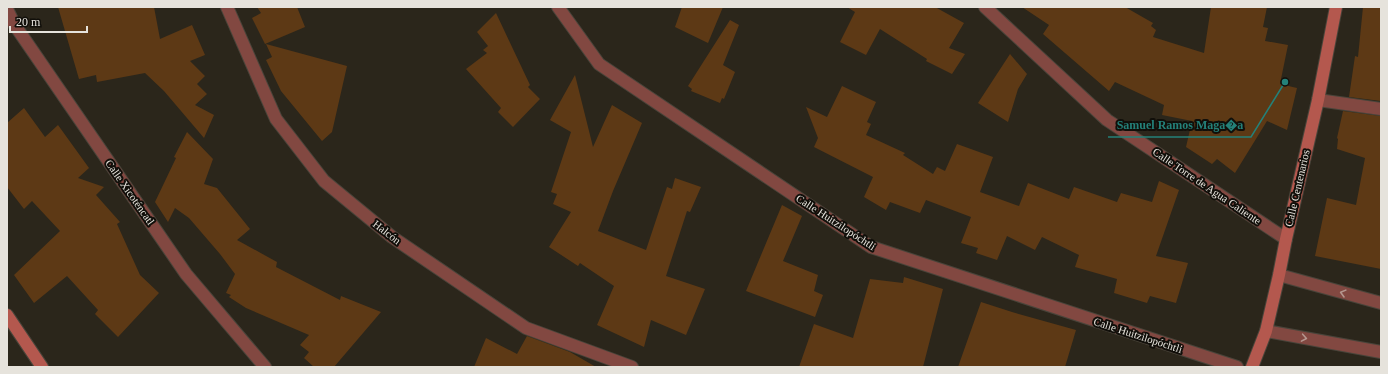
<svg xmlns="http://www.w3.org/2000/svg" width="1388" height="374" font-family="Georgia,serif">
<style>
.building{fill:#5d3915}
.lines{fill:none;stroke-linecap:round;stroke-linejoin:round}
.street-casing{stroke:#49443a;stroke-width:14}
.secondary-casing{stroke:#49443a;stroke-width:14}
.street{stroke:#824841;stroke-width:12}
.secondary{stroke:#b4584e;stroke-width:12}
.oneway{stroke:#b4968e}
.labels{text-anchor:middle;dominant-baseline:central;stroke-width:4;stroke-linejoin:round;paint-order:stroke}
.street-label{font-size:11px;fill:#e6e3dc;stroke:#110f0a}
.leader{fill:none;stroke:#248179;stroke-width:1.5}
.callout-dot{fill:#248179;stroke:#110f0a;stroke-width:1.5}
.callout-label{font-size:12px;text-anchor:middle;font-weight:bold;fill:#248179;stroke:#110f0a;stroke-width:4;stroke-linejoin:round;paint-order:stroke}
</style>
<rect width="100%" height="100%" fill="#2b261b"/>
<!-- building -->
<path class="building" d="M58,7H154L160,39L192,25L205,55L190,61L205,76L197,84L207,94L195,105L214,115L204,138L164,91L145,73L97,82L96,75L79,79Z
M257,7H297L305,27L265,44L252,18L261,13Z
M682,7H723L708,43L675,27Z
M847,7H935L964,23L949,48L965,54L952,74L926,61L927,59L880,29L866,55L840,42L855,12Z
M1022,7H1125L1153,23L1151,26L1156,30L1153,37L1204,53L1211,7H1267L1263,27L1268,28L1265,41L1288,45L1280,84L1297,88L1287,130L1267,121L1235,173L1217,159L1212,164L1186,147L1192,121L1162,115L1164,105L1115,82L1109,91L1043,34L1049,25Z
M1363,7H1381V101L1349,97L1355,56L1358,57Z
M496,13L530,85L528,87L540,99L513,127L498,112L501,108L466,69L487,53L483,50L488,46L477,32Z
M730,20L739,25L723,65L735,72L724,99L722,98L720,103L691,91L692,89L688,86Z
M266,44L347,66L332,132L322,141L281,91L266,60L272,57Z
M1010,54L1027,74L1018,89L1008,122L978,103Z
M575,75L593,147L612,105L642,123L613,191L598,231L646,250L667,187L672,189L675,178L701,187L690,212L687,211L666,276L705,289L686,335L651,320L644,347L597,325L614,286L580,263L578,266L549,247L571,212L553,204L557,194L551,192L571,132L550,120Z
M842,86L876,102L867,122L871,124L866,135L905,153L903,155L933,174L937,167L945,171L957,144L993,157L980,192L1019,206L1028,183L1069,199L1074,187L1117,202L1121,193L1152,202L1159,181L1179,190L1156,256L1188,263L1176,303L1150,296L1147,303L1114,293L1117,279L1075,267L1079,255L1042,237L1035,250L1007,236L997,260L976,253L978,248L961,243L971,217L926,200L920,213L890,202L886,210L864,197L873,177L814,147L818,138L806,107L827,117Z
M24,108L45,137L58,125L89,168L78,178L104,187L96,195L120,222L117,224L140,275L159,293L118,337L95,314L98,310L67,276L34,303L14,275L60,231L32,201L24,209L7,187V123Z
M1343,111L1381,116V269L1315,256L1327,198L1356,205L1365,158L1337,149L1338,139L1337,138Z
M187,132L213,159L204,184L217,188L250,229L237,240L277,262L276,267L340,300L341,296L381,312L334,367H314L304,358L309,352L300,345L309,335L246,308L229,297L231,295L226,293L235,274L220,254L189,218L175,208L168,222L155,202L176,158L174,157Z
M782,205L802,216L783,261L818,275L814,291L823,295L815,317L746,291Z
M904,277L943,289L923,367H799L814,324L853,338L870,279L903,283Z
M981,302L1012,312L1076,330L1065,367H958Z
M527,336L570,352L596,367H474L486,338L517,354Z"/>
<g class="lines">
<defs>
<path id="street" d="M227,7L276,119L324,181L392,237L526,328L632,367
M558,7L599,64L871,247L1237,367
M985,7L1107,120L1286,239
M7,9L14,24L186,274L265,367
M1318,100L1381,109
M1279,275L1381,303
M1266,331L1381,352"/>
<path id="secondary" d="M7,315L42,367
M1252,367L1266,331L1279,275L1286,239L1318,100L1336,7"/>
</defs>
<!-- street casing -->
<use href="#street" class="street-casing"/>
<!-- secondary casing -->
<use href="#secondary" class="secondary-casing"/>
<!-- street -->
<use href="#street" class="street"/>
<!-- secondary -->
<use href="#secondary" class="secondary"/>
</g>
<!-- one-way arrows -->
<defs><path id="oneway-chevron" d="M-2-3.5L2.5 0L-2 3.5" fill="none" stroke-width="1.6" stroke-linecap="round" stroke-linejoin="round"/></defs>
<g class="oneway">
<use href="#oneway-chevron" transform="translate(1343 293) rotate(-165)"/>
<use href="#oneway-chevron" transform="translate(1304 338) rotate(10)"/>
</g>
<g class="labels">
<!-- street labels -->
<g class="street-label">
<text transform="translate(1207 186) rotate(34)">Calle Torre de Agua Caliente</text>
<text transform="translate(1297 188) rotate(-77)">Calle Centenarios</text>
<text transform="translate(130 192) rotate(55)">Calle Xicoténcatl</text>
<text transform="translate(836 222) rotate(33)">Calle Huitzilopóchtli</text>
<text transform="translate(387 232) rotate(38)">Halcón</text>
<text transform="translate(1138 335) rotate(18)">Calle Huitzilopóchtli</text>
</g>
</g>
<!-- callouts -->
<path class="leader" d="M1285 82L1251 137H1108"/>
<circle class="callout-dot" cx="1285" cy="82" r="4"/>
<g class="callout-label">
<text x="1180" y="129">Samuel Ramos Maga�a</text>
</g>
<!-- border -->
<rect width="1388" height="374" fill="none" stroke="#e6e3dc" stroke-width="16"/>
<!-- scale -->
<path d="M10 26v6h77v-6" fill="none" stroke="#e6e3dc" stroke-width="2"/>
<text x="16" y="26" font-size="12" fill="#e6e3dc" stroke="#110f0a" stroke-width="3" paint-order="stroke">20 m</text>
</svg>
